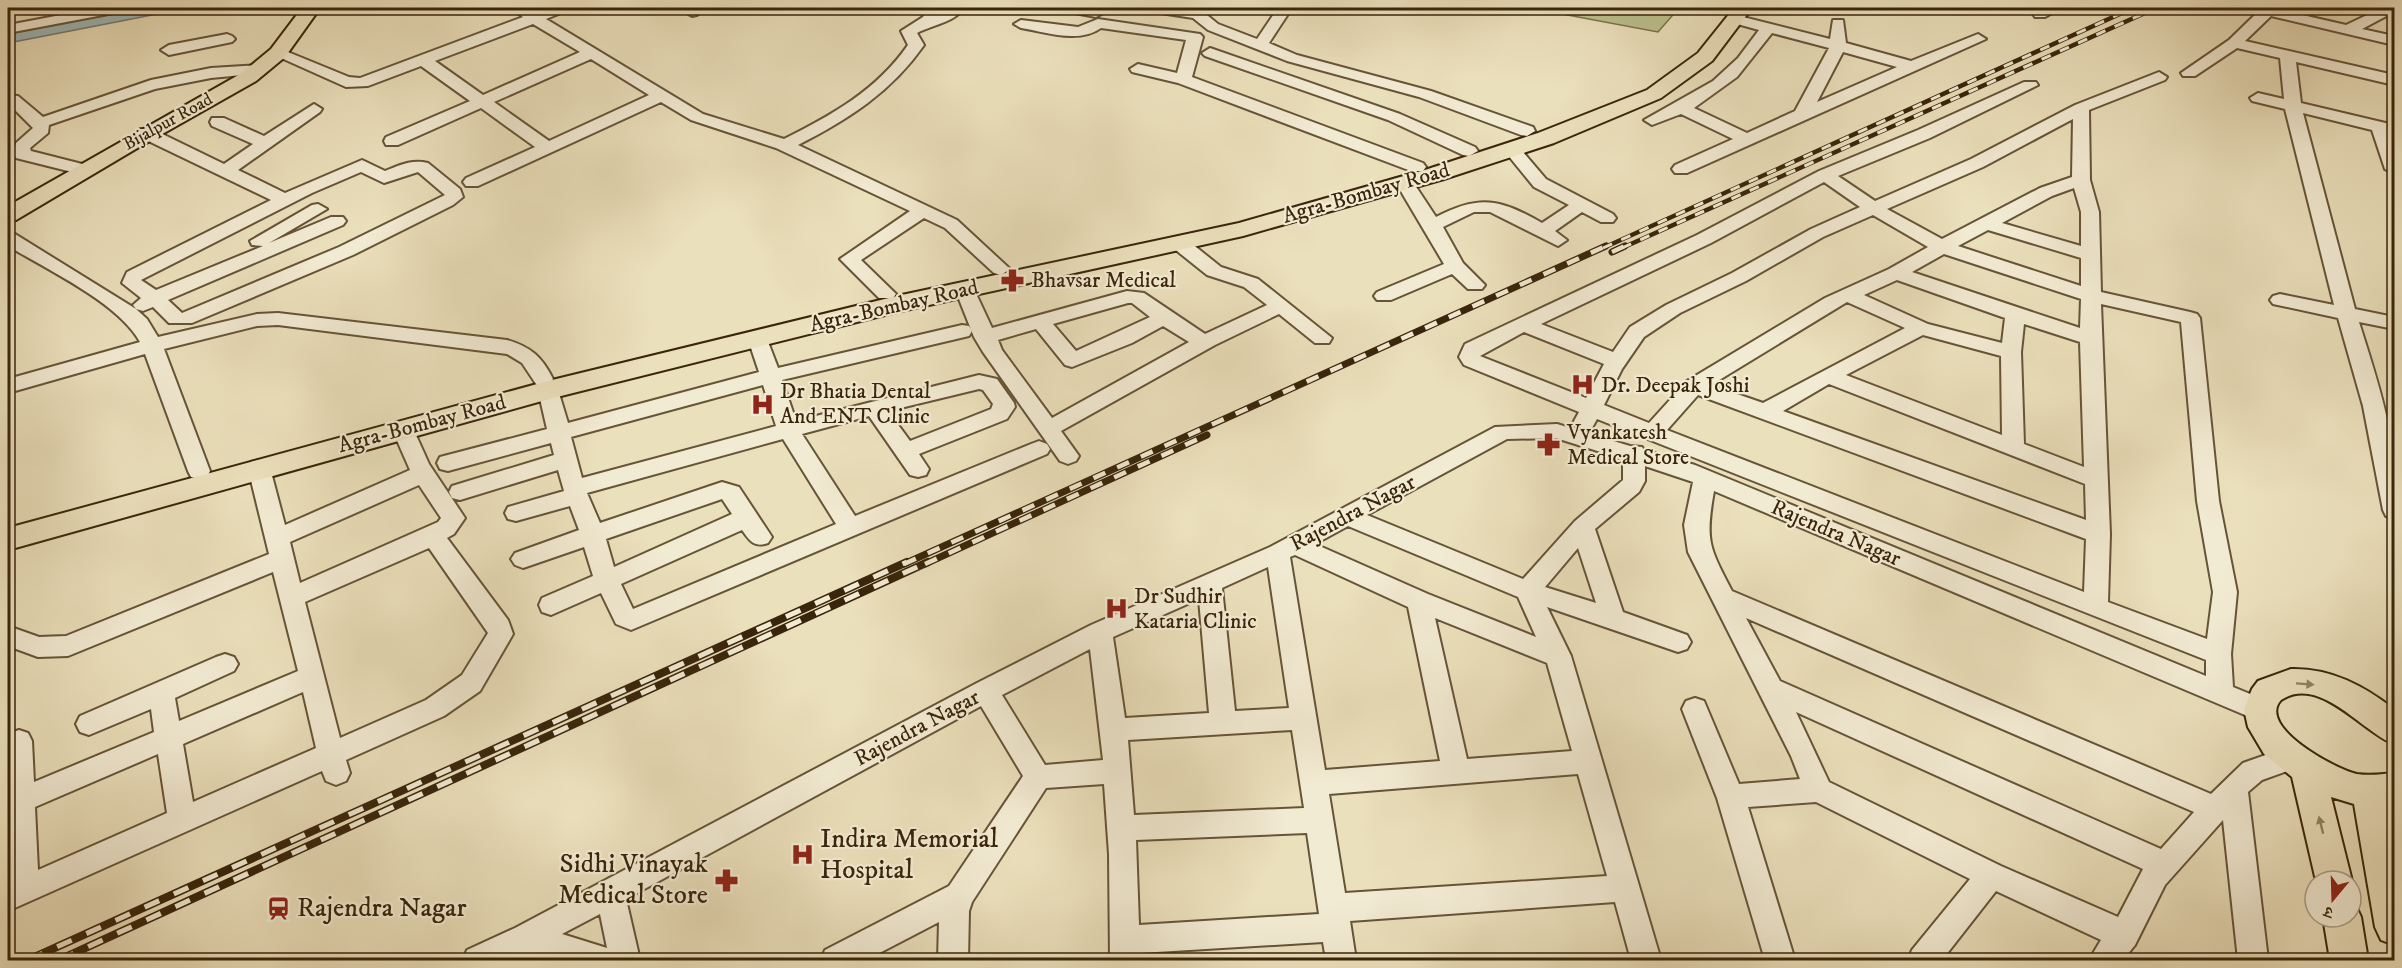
<svg xmlns="http://www.w3.org/2000/svg" width="2402" height="968" font-family="'IM FELL DW Pica','Noto Serif Devanagari',serif">
<style>
.green{fill:#bbc18e;stroke:#7a734c;stroke-width:1.5}
.water{fill:#9dbabb;stroke:#757e75;stroke-width:1.5}
.lines{fill:none;stroke-linecap:round;stroke-linejoin:round}
.minor-casing{stroke:#665437;stroke-width:4}
.major-casing{stroke:#39250b;stroke-width:4}
.minor{fill:#f2ebd3;fill-rule:evenodd}
.major{fill:#ebe0bc;fill-rule:evenodd}
.rail-far2-casing{stroke:#39250b;stroke-width:4.5}
.rail-far1-casing{stroke:#39250b;stroke-width:7}
.rail-casing{stroke:#39250b;stroke-width:8}
.rail-far2{stroke:#f2ebd3;stroke-width:3;stroke-dasharray:10;stroke-linecap:butt}
.rail-far1{stroke:#f2ebd3;stroke-width:4.5;stroke-dasharray:13;stroke-linecap:butt}
.rail{stroke:#f2ebd3;stroke-width:5;stroke-dasharray:16;stroke-linecap:butt}
.oneway{fill:#928264}
.labels{text-anchor:middle;dominant-baseline:central;stroke-width:4.5;stroke-linejoin:round;paint-order:stroke}
.far-street-label{font-size:18px;fill:#39250b;stroke:#f2ebd3}
.street-label{font-size:22px;fill:#39250b;stroke:#f2ebd3}
.poi-label{font-size:22px;fill:#39250b;stroke:#f2ebd3;text-anchor:start}
.near-poi-label{font-size:27px;fill:#39250b;stroke:#f2ebd3;text-anchor:start}
</style>
<rect width="100%" height="100%" fill="#ebe0bc"/>
<filter id="stains"><feTurbulence type="fractalNoise" baseFrequency=".00333" numOctaves="4"/><feColorMatrix values="0 0 0 0 .2 0 0 0 0 .09 0 0 0 0 .02 0 0 0 .5 -.17"/></filter>
<radialGradient id="worn" r=".72"><stop offset=".6" stop-color="#630" stop-opacity="0"/><stop offset="1" stop-color="#630" stop-opacity=".3"/></radialGradient>
<!-- green -->
<path class="green" d="M1530,8H1679L1658,32Z"/>
<!-- water -->
<path class="water" d="M145,8H188L8,43V34Z"/>
<g class="lines">
<defs>
<path id="minor" d="M98,8H126L119,12L8,33V25Z
M511,8H527L536,12L549,8H568L566,11L546,19L703,114L784,139C832,115 877,90 908,45L901,31L923,17L928,8H942L940,13L948,8H964C955,22 932,25 917,33L924,45C891,92 849,119 798,145L957,220L1010,269L1001,275L994,273L945,228L924,218L861,260L896,294L893,298H879L840,259L910,211L776,148L691,120L661,102L478,186H466L463,182L466,178L535,147L481,108L398,145H386L384,141L386,137L470,101L421,66L368,86L346,87L270,53L273,50H283L349,77L360,78L523,17ZM533,24L580,52L483,95L435,61ZM591,59L649,95L549,141L494,102Z
M688,8H702L697,15L692,16L685,12Z
M1062,8H1090L1103,13L1096,17L1064,11Z
M1147,8H1182L1202,11L1218,24L1257,39L1278,8H1292L1269,43L1297,55L1431,91L1533,127L1535,131L1527,136L1521,135L1419,97L1287,61L1208,30L1193,18L1154,12Z
M1713,8H1731L1724,12L1715,11Z
M2043,8H2061L2045,17H2035L2033,14Z
M2262,8H2282L2281,10L2346,25L2382,8H2394V12L2362,29L2394,36V45L2271,16L2245,41L2394,75V85L2296,62L2301,103L2394,125V135L2390,134L2394,147V174L2385,169L2372,130L2303,113L2355,309L2394,317V329L2359,322C2379,386 2402,451 2394,518L2386,516L2383,510L2363,406L2338,318L2273,304L2270,300L2273,296L2280,294L2334,305L2285,109L2252,101L2250,98L2258,93L2284,99L2280,58L2237,48L2195,76H2183L2181,73L2229,40Z
M1735,15L1830,39L1833,20H1843L1846,43L1911,61L1973,36L1978,34L1986,39L1687,173H1675L1672,169L1675,165L1733,139L1681,114L1652,125L1644,120L1713,81L1738,58L1759,30L1730,22L1728,19L1730,16ZM1772,33L1829,48L1795,111L1747,133L1694,108L1737,77ZM1843,52L1897,67L1817,102Z
M1098,19L1200,34L1203,37L1192,77L1423,163L1426,167L1423,171H1411L1178,83L1132,72L1130,69L1138,64L1177,73L1186,40L1101,28C1079,44 1046,32 1021,28L1014,24L1021,20L1078,27Z
M227,34L232,36L235,39L232,42L169,55L161,50L169,45Z
M1210,48L1400,114L1475,147L1478,151L1469,156L1463,155L1388,120L1205,56L1202,53Z
M259,65L265,67L267,70L265,73L211,78L155,89L49,125L48,133L30,148L31,151L90,166L93,170L90,174L84,175L16,158L13,154L16,143L33,128L8,103V95L18,96L43,117L151,80L211,68Z
M2159,72L2167,77L2165,80L2089,110L2090,180L2099,212L2101,292L2190,312L2197,314L2200,318L2219,501L2237,592L2231,654L2233,687L2270,702L2274,710L2270,718L2261,721L2252,718L1714,491C1705,541 1709,547 1732,591L2211,794L2243,763L2291,746L2301,750L2305,758L2301,766L2262,780L2248,792L2268,960H2238L2223,820L2165,885L2135,945L2123,960H2089L2101,940L1996,891L1942,960H1908L1912,950L1970,879L1816,802L1748,807L1795,960H1765L1717,798L1682,709L1686,701L1695,698L1704,701L1739,784L1800,779L1791,756L1688,552L1684,525L1693,482L1645,466V481L1639,492L1595,529L1623,612L1687,635L1691,642L1687,649L1678,652L1547,607L1571,656L1661,960H1631L1615,902L1350,921L1356,960H1326L1323,942L1140,953V960H1110L1109,854L1104,784L1046,788L972,902L969,911L968,960H938L939,922L866,960H821L825,950L949,886L1023,776L981,706L626,899L640,960H553L527,953L510,960H463L467,950L515,928L977,683L1091,625L1270,547L1495,427L1557,424L1630,446L1642,447L1644,450L1695,465L2206,676V660L1597,419L1592,428L1584,430L1576,428L1573,423L1579,412L1464,365L1459,357L1465,344L1697,235L1819,171L1918,130L2024,82H2036L2038,85L1930,138L1838,176L1875,201L1971,159L2075,105ZM2073,119L2072,177L2040,188L1942,239L1887,209L1983,167ZM1824,182L1860,207L1811,229L1732,273L1666,305L1630,327L1613,352L1541,324L1711,243ZM2074,188L2081,212V246L2002,223L2052,196ZM1873,215L1928,247L1889,269L1825,298L1687,381L1649,423L1604,405L1622,369L1644,337L1680,313L1746,281L1823,237ZM1988,230L2081,258V286L1958,246ZM1944,254L2081,299L2080,328L1912,272ZM1897,280L2005,318L2002,343L1928,324L1864,295ZM1847,302L1905,328L1763,403L1711,385ZM2101,304L2181,322L2197,501L2213,592L2207,639L2108,602L2110,534ZM2024,324L2080,342L2084,467L2024,444L2021,352ZM1524,332L1604,364L1586,398L1480,356ZM1923,335L2001,356L2002,435L1846,375ZM1829,384L2085,484L2086,520L1783,411ZM1698,395L2086,539L2084,592L1667,430ZM1556,438L1623,459V480L1575,521L1523,579L1367,515L1507,439ZM1348,526L1518,597L1536,637L1428,594L1315,544ZM1578,548L1596,603L1545,587ZM1295,555L1408,607L1440,761L1325,770L1290,557ZM1268,567L1289,708L1235,711L1222,588ZM1199,599L1209,713L1125,718L1113,637ZM1435,618L1547,663L1572,751L1467,759ZM1746,618L2194,812L2161,849L1780,681ZM1090,649L1103,760L1045,765L1002,695ZM1796,712L2143,869L2118,917L2001,866L1829,782ZM1292,730L1304,808L1134,815L1128,740ZM1578,774L1607,876L1345,893L1329,794ZM1307,833L1319,914L1139,925L1136,840ZM600,914L607,948L562,934Z
M314,104L322,109L320,112L238,170L285,193L362,160L385,171C400,165 412,159 428,163L460,189L463,197L453,205L353,255L192,323H169L153,307L143,311L136,309L147,319L158,337L257,314L278,313L507,340C531,347 542,357 553,379L550,384L558,390L568,423L759,372L748,339L751,334H765L778,368L962,325L969,326L972,331L969,336L782,380L796,421L979,375L997,379L1014,403L1015,407L1007,419L919,454L929,469L926,475L918,477L910,475L869,416L802,434L855,516L1031,444L1039,441L1047,444L1050,449L1047,454L631,630L616,624L601,593L551,615L542,612L539,605L542,598L593,576L584,547L523,568L515,565L511,559L515,553L579,530L570,506L516,521L508,519L505,513L508,507L564,491L558,470L460,500L452,498L449,492L452,486L554,455L551,443L448,471L440,469L437,463L440,457L547,429L538,390L540,385L536,384L522,363L507,354L278,325L257,326L164,349L210,471L207,477L199,479L191,477L188,471L145,354L8,393V379L140,342C119,303 46,269 8,246V233L15,234L136,309L133,305L141,298L122,283L127,272L271,200L140,137L138,133L140,129H152L224,164L253,144L212,126L210,122L212,118H224L264,136ZM361,172L384,183L418,172L445,195L339,247L182,313L168,300L343,225L346,221L343,217H331L269,243L327,209L318,204L312,205L250,241L252,245L263,246L156,290L141,280L312,193ZM763,385L776,426L582,478L571,437ZM979,389L983,390L993,404L991,409L910,441L888,411ZM783,439L836,524L633,609L621,584L742,530C750,541 754,548 768,543L772,537L739,487L722,482L600,523L587,493ZM722,499L732,514L614,567L606,539Z
M1511,144L1517,145L1546,179L1613,214L1616,218L1613,222H1601L1582,212L1555,231L1567,240L1558,246L1490,212H1474L1443,227L1463,263L1485,285L1482,289H1468L1452,274L1391,300H1377L1374,296L1377,292L1444,264L1396,183L1399,179H1411L1436,217C1480,194 1500,199 1542,223L1569,205L1534,187L1503,149Z
M1179,237L1186,239L1221,267L1258,279L1332,338L1329,343H1315L1279,314L1215,345L1061,431L1079,456L1076,461L1068,464L1060,461L983,352L974,337L955,289L965,283L972,285L992,328L1127,291L1144,293L1205,334L1267,305L1244,287L1207,275L1172,247L1170,243L1172,239ZM1128,303H1132L1150,317L1076,351L1053,324ZM1163,326L1189,342L1052,418L1002,350L998,340L1036,329L1065,365L1072,367L1132,343Z
M403,422L411,424L429,464L465,518L454,534L447,538L508,620L513,634L480,691L444,716L346,760L350,773L346,781L336,785L326,781L322,771L8,911L10,733L19,730L28,733L32,741L34,782L154,732L151,709L89,735L80,732L76,724L80,716L216,657L225,654L234,657L238,664L234,671L175,698L179,721L298,671L273,572L68,656L38,657L8,646V626L39,637L66,636L269,554L248,468L251,462L259,460L267,462L270,468L285,525L410,470L392,429L395,424ZM419,485L441,518L438,522L300,583L290,542ZM429,548L488,633L462,675L426,700L340,738L305,602ZM303,692L316,748L193,802L183,744ZM158,754L167,813L38,870L35,807Z"/>
<path id="major" d="M302,8H320L285,57L256,81L134,150L16,220L8,222V206L242,73L271,49Z
M1734,8H1752L1712,61L1661,98L1554,143L1444,179L1243,236L897,312L549,399L8,550V528L548,381L897,296L1239,223L1428,169L1538,133L1647,90L1698,53Z
M2291,669C2331,668 2364,686 2394,709V744C2364,734 2320,674 2281,700C2256,727 2337,770 2357,774C2370,776 2382,774 2394,773V803L2389,804L2394,832V945L2381,940L2375,927L2354,804L2331,797L2352,881L2351,884V881H2316L2292,777L2264,754L2248,727L2244,709L2252,689L2258,681Z
M2351,903L2355,904L2361,917L2368,960H2330L2323,917H2351Z"/>
</defs>
<!-- minor casing -->
<use href="#minor" class="minor-casing"/>
<!-- major casing -->
<use href="#major" class="major-casing"/>
<!-- minor -->
<use href="#minor" class="minor"/>
<!-- major -->
<use href="#major" class="major"/>
<defs>
<path id="rail-far2" d="M1603,248L2133,8
M1622,248L2156,8"/>
<path id="rail-far1" d="M1612,252L1625,246
M904,564L1606,246
M925,564L1207,435"/>
<path id="rail" d="M28,960L907,562
M59,960L928,562"/>
</defs>
<!-- rail-far2 casing -->
<use href="#rail-far2" class="rail-far2-casing"/>
<!-- rail-far1 casing -->
<use href="#rail-far1" class="rail-far1-casing"/>
<!-- rail casing -->
<use href="#rail" class="rail-casing"/>
<!-- rail-far2 -->
<use href="#rail-far2" class="rail-far2"/>
<!-- rail-far1 -->
<use href="#rail-far1" class="rail-far1"/>
<!-- rail -->
<use href="#rail" class="rail"/>
</g>
<!-- one-way arrows -->
<defs><path id="oneway-solid" d="M-6-.8H1V-3.2L6.5 0L1 3.2V.8H-6Z" transform="scale(1.5)"/></defs>
<g class="oneway">
<use href="#oneway-solid" transform="translate(2305 684) rotate(4)"/>
<use href="#oneway-solid" transform="translate(2321 825) rotate(-104)"/>
</g>
<!-- icons -->
<defs>
<symbol id="pharmacy-bare" viewBox="-9 -9 18 18"><path d="M-2-6h4v4h4v4h-4v4h-4v-4h-4v-4h4Z" fill="#8f2418" stroke="#f2ebd3" stroke-width="2.5" paint-order="stroke"/></symbol>
<symbol id="hospital-bare" viewBox="-9 -9 18 18"><path d="M-5-5h3v3.5h4V-5h3V5h-3V1.5h-4V5h-3Z" fill="#8f2418" stroke="#f2ebd3" stroke-width="2.5" paint-order="stroke"/></symbol>
<symbol id="station-bare" viewBox="-9 -9 18 18"><path d="M-3-6H3Q5-6 5-4V2Q5 4 3 4L4.5 6H3L1.5 4h-3L-3 6H-4.5L-3 4Q-5 4-5 2V-4Q-5-6-3-6ZM-3.5-4v3h7v-3ZM-3.5 1v1.5H-2V1ZM2 1v1.5H3.5V1Z" fill="#8f2418" stroke="#f2ebd3" stroke-width="2.5" paint-order="stroke"/></symbol>
</defs>
<g fill-rule="evenodd">
<use href="#pharmacy-bare" x="996" y="264" width="33" height="33"/>
<use href="#hospital-bare" x="1566" y="368" width="33" height="33"/>
<use href="#hospital-bare" x="746" y="388" width="33" height="33"/>
<use href="#pharmacy-bare" x="1532" y="428" width="33" height="33"/>
<use href="#hospital-bare" x="1100" y="592" width="33" height="33"/>
<use href="#hospital-bare" x="786" y="838" width="33" height="33"/>
<use href="#pharmacy-bare" x="710" y="864" width="33" height="33"/>
<use href="#station-bare" x="262" y="892" width="33" height="33"/>
</g>
<g class="labels">
<!-- far-street labels -->
<g class="far-street-label">
<text transform="translate(168 122) rotate(-29)">Bijalpur Road</text>
</g>
<!-- street labels -->
<g class="street-label">
<text transform="translate(1366 193) rotate(-16)">Agra-Bombay Road</text>
<text transform="translate(894 306) rotate(-13)">Agra-Bombay Road</text>
<text transform="translate(422 424) rotate(-15)">Agra-Bombay Road</text>
<text transform="translate(1353 513) rotate(-28)">Rajendra Nagar</text>
<text transform="translate(1836 533) rotate(23)">Rajendra Nagar</text>
<text transform="translate(917 728) rotate(-28)">Rajendra Nagar</text>
</g>
<!-- poi labels -->
<g class="poi-label">
<text x="1031" y="280">Bhavsar Medical</text>
<text x="1601" y="385">Dr. Deepak Joshi</text>
<text x="780" y="391">Dr Bhatia Dental<tspan x="780" dy="25">And ENT Clinic</tspan></text>
<text x="1567" y="432">Vyankatesh<tspan x="1567" dy="25">Medical Store</tspan></text>
<text x="1134" y="596">Dr Sudhir<tspan x="1134" dy="25">Kataria Clinic</tspan></text>
</g>
<!-- near-poi labels -->
<g class="near-poi-label">
<text x="820" y="839">Indira Memorial<tspan x="820" dy="31">Hospital</tspan></text>
<text x="708" y="864" text-anchor="end">Sidhi Vinayak<tspan x="708" dy="31">Medical Store</tspan></text>
<text x="297" y="908">Rajendra Nagar</text>
</g>
</g>
<!-- margin -->
<rect width="2402" height="968" fill="none" stroke="#ebe0bc" stroke-width="30"/>
<rect x="9" y="9" width="2384" height="950" fill="none" stroke="#39250b" stroke-width="3"/>
<rect x="15" y="15" width="2372" height="938" fill="none" stroke="#39250b" stroke-width="1.5"/>
<!-- north arrow -->
<g transform="translate(2333 899) rotate(199)"><circle r="28" fill="#f2ebd3" stroke="#a89c83" stroke-width="1.5"/>
<path d="M0-4.5L10 22L0 15L-10 22Z" fill="#8f2418"/>
<text y="-9" font-size="16" font-weight="bold" text-anchor="middle" fill="#39250b">उ</text>
</g>
<rect width="100%" height="100%" filter="url(#stains)"/>
<rect width="100%" height="100%" fill="url(#worn)"/>
</svg>
